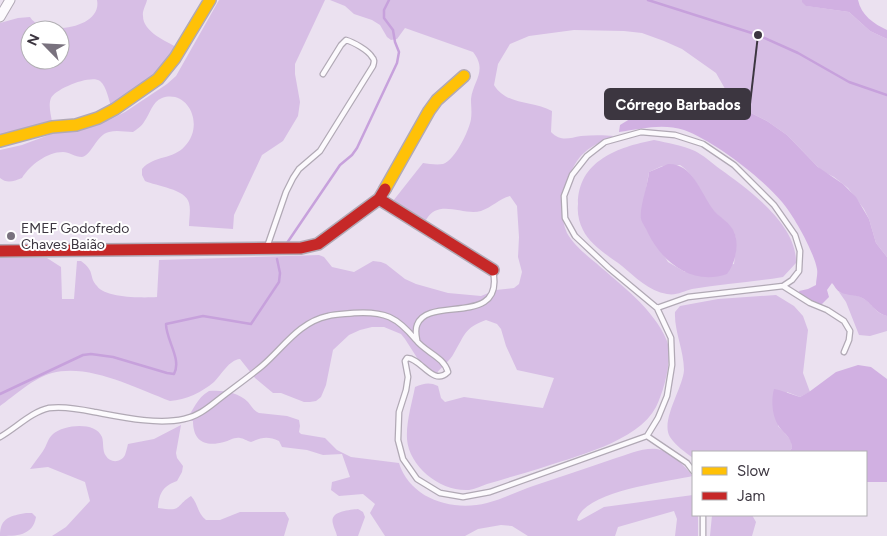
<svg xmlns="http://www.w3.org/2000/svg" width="887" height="536" font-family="Figtree,sans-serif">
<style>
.green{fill:#d7bee5;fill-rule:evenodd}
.forest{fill:#d1b0e2}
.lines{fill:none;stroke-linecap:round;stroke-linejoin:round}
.stream{stroke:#c7a1dc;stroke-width:2.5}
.lane-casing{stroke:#b1a9b5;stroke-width:7}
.street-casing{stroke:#b1a9b5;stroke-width:11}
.slow-casing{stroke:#b1a9b5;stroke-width:14}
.jam-casing{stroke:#b1a9b5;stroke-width:14}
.lane{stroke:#fcfafd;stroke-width:4.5}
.street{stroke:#fcfafd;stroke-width:9}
.slow{stroke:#ffc107;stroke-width:11}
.jam{stroke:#c62828;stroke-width:11}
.poi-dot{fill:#79727e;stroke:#fff;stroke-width:2}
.labels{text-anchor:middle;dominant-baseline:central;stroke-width:4;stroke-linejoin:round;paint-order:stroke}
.poi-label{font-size:14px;fill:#3c3640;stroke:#fff;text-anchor:start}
.leader{fill:none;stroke:#3c3640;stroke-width:2}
.callout-dot{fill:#3c3640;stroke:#fff;stroke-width:2}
.callout{fill:#3c3640;stroke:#3c3640;stroke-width:2}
.callout-label{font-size:15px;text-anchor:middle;font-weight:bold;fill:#fff}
</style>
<rect width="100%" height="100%" fill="#ebe1f0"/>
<!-- green -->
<path class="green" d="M97,0H147C146,5 142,11 143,16C143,32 166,41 178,48L172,60L112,110C109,101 107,87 100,81C91,74 55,89 51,98C48,105 51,115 52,122L0,141V23L18,18L30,17C42,37 103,29 97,0ZM30,30H60V60H30Z
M219,0H325L295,64V74L300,102L298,116L283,141L262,155L234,215L233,229L189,226C189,219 191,210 189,203C186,189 156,186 145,181L142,175V169C154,155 173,160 185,146C205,125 188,89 162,98C152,102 150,114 144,122C141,127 137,129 133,132C125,132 117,130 109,132C96,135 92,155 82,157C75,157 69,152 63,152C47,152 30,165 22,178C14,181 7,184 0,178V150L22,145L54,133L85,127L109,120L125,112L167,84L176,76Z
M330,0H802L807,6L849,12L870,31L887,39V257L876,243L869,219L864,209L848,188L834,177L822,171L787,135L767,121L745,110L728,94L716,73L682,49L664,41L642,33L624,31L574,30L529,36L510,44L498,64L494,85C507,106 532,100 552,111L551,132C561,142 569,138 581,136C592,135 604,135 614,136C588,147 578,153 567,181C561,195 560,218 567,233C573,244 586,255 596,263C621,285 654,309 667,341C673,358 664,391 656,407C638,442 573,457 538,469C521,474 504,479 487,484C481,486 475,489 469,490C441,492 409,467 407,439C406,422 412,403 415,387C424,383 430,382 438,386L441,398L445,402L464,397L543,408L554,378L517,370L506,346L501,329L497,324L486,320C464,328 465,335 454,353C450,361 441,367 436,374L421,364L405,339L401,334L384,327H372L360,330L349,335L333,350L326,385L321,397L316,401L310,402H304L281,393H273L255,378L240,359C229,360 222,374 214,382C202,392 186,400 170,401C136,388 88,363 52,373C35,377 14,396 0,406V258H47L61,267L62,299H74L77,261H81C96,272 88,276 97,286C105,298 143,298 157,297L159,260L319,255L324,257L332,267L354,272L373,261L381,262L386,264L405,279L416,284L448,293L481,296L496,290L514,288L519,284L522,272L518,257L519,237L517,206L510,196C499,199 492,207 481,211C463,216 438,198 426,220L393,201L423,163C429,164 437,165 443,164C455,160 469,131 471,119C472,112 471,106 471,99C473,81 488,71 473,52L405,28L397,39L391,40L387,37L380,25L372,20L354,14L345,6Z
M654,140C668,143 682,145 695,151C703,155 712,163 720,169C749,190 797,224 796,263L783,277C753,282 723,284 692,289C684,291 676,296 667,294C649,291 635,277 622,266C609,256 590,245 583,230C579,222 577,213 578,204C578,161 618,147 654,140ZM680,165C696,175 701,195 712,209C719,217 729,223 734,232C738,241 735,255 734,264L685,272L668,262L641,218L649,172L662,166Z
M839,292C848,293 860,295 867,301C875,308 876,313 887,316V331L870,336L859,335L846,302Z
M776,295L794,306L803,316L808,330L803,373L810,392L800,397L787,392L778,426L791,440L792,448L789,452H693V458C685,452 676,446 670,437C660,421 683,388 684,370C684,350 674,331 675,312L680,306L718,299Z
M209,391C223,390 238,392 248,402C252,407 254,411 259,413L287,416L299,420L300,426L299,432L301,434L325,438L337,450L351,457L399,463C410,499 453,512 487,503C503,499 518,491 533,486C560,477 587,468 613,459C626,455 644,447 657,449C673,452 683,465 693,476C666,482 584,491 577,520L579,521L604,507L693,495V515H698V536H675L677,519L674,511L618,527L615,536H528L512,526L501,525L478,529L465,536H385L370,513L375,504L363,494L339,496L331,490L332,482L350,477L342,454L323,455L307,450L282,447L279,441C268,436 262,437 251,442C247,441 243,438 240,438C234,437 229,441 224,442C206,447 193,442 193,421L185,420C194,411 196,398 209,391Z
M181,425L176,453L177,458L183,466L182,472L177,481C163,486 159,493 158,508C183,512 174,507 191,496C198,503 197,513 206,520H220L240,512H285L289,519L284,536H52L66,527L90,501L85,482L48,467L30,469C34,463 39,457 43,451C47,445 48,438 53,434C64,425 95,421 102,437C104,443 102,451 106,456C110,463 121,463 125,455C126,452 127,448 128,444L154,439Z
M358,509L363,512L365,517L358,536H337C336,531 334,529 333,524C329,511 349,510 358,509Z
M26,513H32L36,517C33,536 16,536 0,536C0,517 11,516 26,513Z
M712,515H752L756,522L752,536H710Z"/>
<!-- forest -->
<path class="forest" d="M802,0H858C861,15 874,24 887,30V39L870,31L849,12L806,6L802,2Z
M729,93L745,110L767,121L787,135L818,167L843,184L856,197L869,219L876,243L887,257V316C873,312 872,302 860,297C855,295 844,295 840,292C837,291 834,285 832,283L827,290L829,297L821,305L813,303L801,296L799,291L808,289L816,285C816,280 818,274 817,269C814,252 794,216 782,202C761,177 714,141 684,130C662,123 641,129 619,132L620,125L638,114L658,119L692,102L708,101Z
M668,164C692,163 700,191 712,208C718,217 731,222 735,234C739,247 735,264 727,274C692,286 662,262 648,233C646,228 642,223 641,219C639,208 648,185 649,172Z
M858,365L871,367L887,379V482H866V452H789L792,448C791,435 784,435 778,425C772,415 771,400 774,389L779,390L800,397L809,392L836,372Z"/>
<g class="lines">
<!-- stream -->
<path class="stream" d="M648,0L758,35L798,53L849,82L887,95
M287,243L340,165L352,155L357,148L397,63L399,52L395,42L393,30L384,18V10L389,0
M0,394L83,355L91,354L113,357L167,373L174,374C182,359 166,340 166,324L203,316L251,324L279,282L280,273L277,259"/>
<defs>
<path id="lane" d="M267,247L286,192L293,178L299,169L320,151L373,66C374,62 375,60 372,57C368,50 353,42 346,40L341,45L323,74
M657,308L688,297L783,286L810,303L827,310L844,321L850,331L849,340L844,352
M417,340C416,335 415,330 417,325C427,295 505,328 493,271
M0,437C16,428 31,412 49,408C63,406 80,409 94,412C121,417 157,425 184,419C200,416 211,405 223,396C236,386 250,376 262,366C283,348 299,322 328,316C336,314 346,314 354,313C385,311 397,317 416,340C425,352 444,357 448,372C433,387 421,358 407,358L405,361L408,377L406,390L399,412L398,440L403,459L417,479L440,493L463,497L490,492L647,436
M693,471L687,463L647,436L658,418L667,396L672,365L671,338L657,308L609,268L575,236L565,218L564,196L572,175L587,156L605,142L641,132L675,135L703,144L734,165L774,205L795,235L800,251L799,271L792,280L783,286
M703,536V515"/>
<path id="street" d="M0,17L10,0"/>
<path id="slow" d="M0,141L52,127L76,125L98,118L115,109L158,79L175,58L210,0
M385,189L429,111L437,100L464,76"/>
<path id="jam" d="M379,199L493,270
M0,251L301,248L318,244L379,199L385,189"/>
</defs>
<!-- lane casing -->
<use href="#lane" class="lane-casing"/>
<!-- street casing -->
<use href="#street" class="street-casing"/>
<!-- slow casing -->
<use href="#slow" class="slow-casing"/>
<!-- jam casing -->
<use href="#jam" class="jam-casing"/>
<!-- lane -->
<use href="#lane" class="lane"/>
<!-- street -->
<use href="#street" class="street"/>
<!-- slow -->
<use href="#slow" class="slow"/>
<!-- jam -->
<use href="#jam" class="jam"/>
</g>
<!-- markers -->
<circle class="poi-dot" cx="11" cy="236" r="5"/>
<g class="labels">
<!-- poi labels -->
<g class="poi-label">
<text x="21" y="228">EMEF Godofredo<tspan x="21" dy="16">Chaves Baião</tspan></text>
</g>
</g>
<!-- callouts -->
<path class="leader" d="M758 35L750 104"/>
<circle class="callout-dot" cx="758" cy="35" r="5"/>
<rect class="callout" x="605" y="89" width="145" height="30" rx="5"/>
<g class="callout-label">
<text x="678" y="110">Córrego Barbados</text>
</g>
<!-- legend -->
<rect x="692" y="451" width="175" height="65" fill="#ffffff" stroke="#b1afb3"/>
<rect x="702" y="467" width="25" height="8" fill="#ffc107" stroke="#b1afb3"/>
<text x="737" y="476" font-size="15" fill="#3c3640">Slow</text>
<rect x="702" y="492" width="25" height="8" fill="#c62828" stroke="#b1afb3"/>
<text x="737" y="501" font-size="15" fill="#3c3640">Jam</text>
<!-- north arrow -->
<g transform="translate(45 45) rotate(294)"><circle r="24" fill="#ffffff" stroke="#b1afb3"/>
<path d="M0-4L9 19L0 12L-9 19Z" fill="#79727e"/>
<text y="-8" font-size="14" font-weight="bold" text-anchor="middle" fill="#3c3640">N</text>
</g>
</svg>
